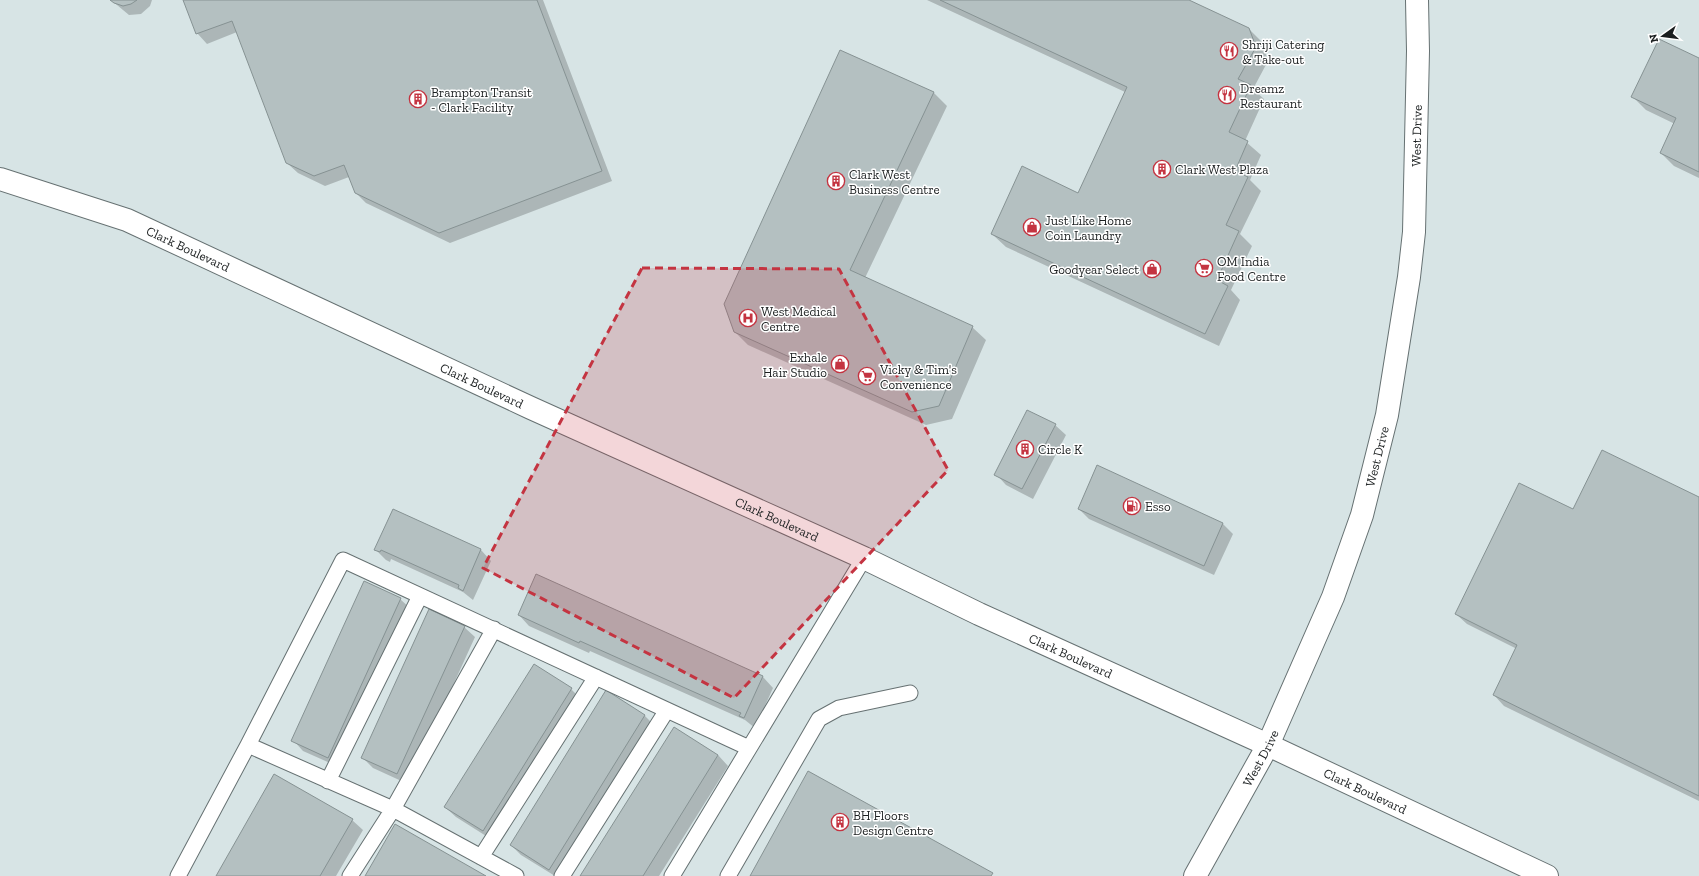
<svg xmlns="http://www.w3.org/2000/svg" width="1699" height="876" font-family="'Zilla Slab',serif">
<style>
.shadow{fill:#0003}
.building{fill:#b4c0c1;stroke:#869293}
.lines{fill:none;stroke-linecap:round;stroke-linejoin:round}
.lane-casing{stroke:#667172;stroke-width:17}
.secondary-casing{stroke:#667172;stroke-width:24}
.lane{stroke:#fff;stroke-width:15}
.secondary{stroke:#fff;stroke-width:22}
.marked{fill:#c43441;fill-opacity:0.2;stroke:#c43441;stroke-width:3;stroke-dasharray:8 5;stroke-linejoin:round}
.labels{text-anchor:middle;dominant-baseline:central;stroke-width:3;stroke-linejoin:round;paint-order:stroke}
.poi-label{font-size:13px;fill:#1a1e1f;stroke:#fff;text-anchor:start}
.street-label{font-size:13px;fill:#1a1e1f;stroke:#fff}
</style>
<rect width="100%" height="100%" fill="#d7e4e5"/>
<!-- shadow -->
<path class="shadow" d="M111,0H152L150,6L141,14L129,15Z
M184,0H543L612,181L450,243L366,203L355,192L349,177L325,186L298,173L287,163L237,32L207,44L197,33Z
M927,0H1187L1249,29L1262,42L1268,61L1253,89L1264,99L1245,141L1261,155L1250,180L1261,191L1240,234L1252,246L1231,290L1240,300L1219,346L1006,247L992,234L1078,194L1125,92Z
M840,51L934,93L947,106L865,278L972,327L986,340L952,419L926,425L748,345L734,331Z
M1699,59V178L1674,166L1661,153L1675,124L1646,110L1633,97Z
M1055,425L1066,435L1033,499L1006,485L996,474Z
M1699,499V801L1504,706L1494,695L1517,649L1467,624L1456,614L1573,511Z
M1079,509L1223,524L1233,534L1214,575L1089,519Z
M394,510L481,550L491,561L473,600L463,592L391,559L390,562L386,560L376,550Z
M536,576L763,677L773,688L755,728L745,720L590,651L589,653L529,626L519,615Z
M400,599L411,609L339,767L303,751L293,740Z
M464,627L475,637L408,784L373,768L362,757Z
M571,689L581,699L494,841L456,817L445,807Z
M606,692L645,716L655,726L555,876L521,855L511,845Z
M718,755L728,766L659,876H582Z
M352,820L363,830L336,876H217Z"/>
<!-- building -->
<path class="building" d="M110,0H137L131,4L123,6L114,3Z
M183,0H537L602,171L439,233L355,193L344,165L314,176L286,163L232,21L196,34Z
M940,0H1189L1249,28L1256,47L1238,79L1251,85L1229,132L1248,141L1235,171L1248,177L1226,225L1239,231L1217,280L1228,286L1205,334L991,234L1022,166L1078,193L1127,87Z
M1659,39L1699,58V172L1660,153L1676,118L1631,97Z
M840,50L934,92L850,270L973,326L939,406L912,412L734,332L724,304Z
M1027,410L1056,424L1022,489L994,475Z
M1602,450L1699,497V796L1493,695L1517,645L1455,614L1519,483L1573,509Z
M1097,465L1223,523L1204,566L1078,509Z
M393,509L481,549L463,591L458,588L459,585L381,550L380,552L374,550Z
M536,574L763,676L744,718L739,716L741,713L580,641L579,643L518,615Z
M364,581L401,598L328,758L291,741Z
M429,609L465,626L397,774L361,758Z
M534,664L572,688L483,831L444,807Z
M606,690L645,715L549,870L510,845Z
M674,727L718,755L643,876H580Z
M808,771L993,873L991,876H750Z
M274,774L353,819L320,876H216Z
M395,824L486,876H365Z"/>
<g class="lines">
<defs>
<path id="lane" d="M248,745L393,809L516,876
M328,781L420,596
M481,857L596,677
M178,876L248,745L343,560L749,748
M350,876L393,809L494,629
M562,876L667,710
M672,876L864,558
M728,876L819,719L839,708L910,693"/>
<g id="secondary">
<path id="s1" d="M0,179L127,220L531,408L864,558L979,614L1268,745L1547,876"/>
<path id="s2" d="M1195,876L1268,745L1333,597L1362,515L1387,415L1409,277L1414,232L1418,51L1417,0"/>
</g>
</defs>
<!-- lane casing -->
<use href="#lane" class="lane-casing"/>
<!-- secondary casing -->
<use href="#secondary" class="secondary-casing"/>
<!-- lane -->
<use href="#lane" class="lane"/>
<!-- secondary -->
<use href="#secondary" class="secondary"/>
</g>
<!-- marked area -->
<path class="marked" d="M642,268L839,269L948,470L734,698L483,568Z"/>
<!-- icons -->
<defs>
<symbol id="restaurant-ring" viewBox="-11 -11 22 22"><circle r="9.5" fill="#fff" stroke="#c43441" stroke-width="1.5"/><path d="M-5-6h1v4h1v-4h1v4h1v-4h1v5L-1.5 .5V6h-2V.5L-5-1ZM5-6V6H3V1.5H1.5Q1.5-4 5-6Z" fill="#c43441"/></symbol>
<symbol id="building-ring" viewBox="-11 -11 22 22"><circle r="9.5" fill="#fff" stroke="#c43441" stroke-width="1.5"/><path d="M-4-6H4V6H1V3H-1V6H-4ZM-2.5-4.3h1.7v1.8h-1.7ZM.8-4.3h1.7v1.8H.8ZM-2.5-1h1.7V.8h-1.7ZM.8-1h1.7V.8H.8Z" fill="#c43441"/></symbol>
<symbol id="shop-ring" viewBox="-11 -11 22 22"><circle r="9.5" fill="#fff" stroke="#c43441" stroke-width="1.5"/><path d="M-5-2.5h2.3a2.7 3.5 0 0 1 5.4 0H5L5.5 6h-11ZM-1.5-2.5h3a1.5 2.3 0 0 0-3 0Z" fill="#c43441"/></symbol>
<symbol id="supermarket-ring" viewBox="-11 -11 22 22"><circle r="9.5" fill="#fff" stroke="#c43441" stroke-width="1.5"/><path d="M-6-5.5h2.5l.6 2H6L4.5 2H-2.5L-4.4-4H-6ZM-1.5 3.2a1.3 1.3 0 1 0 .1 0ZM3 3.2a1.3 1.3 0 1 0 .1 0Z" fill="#c43441"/></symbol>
<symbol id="hospital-ring" viewBox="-11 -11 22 22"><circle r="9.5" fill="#fff" stroke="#c43441" stroke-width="1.5"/><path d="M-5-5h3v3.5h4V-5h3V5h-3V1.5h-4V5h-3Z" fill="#c43441"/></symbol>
<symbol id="fuel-ring" viewBox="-11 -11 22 22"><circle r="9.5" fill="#fff" stroke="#c43441" stroke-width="1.5"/><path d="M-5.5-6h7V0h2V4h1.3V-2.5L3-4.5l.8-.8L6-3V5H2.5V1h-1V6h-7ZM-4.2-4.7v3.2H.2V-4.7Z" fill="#c43441"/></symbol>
</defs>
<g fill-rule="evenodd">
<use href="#restaurant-ring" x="1219" y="41" width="20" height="20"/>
<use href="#restaurant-ring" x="1217" y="85" width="20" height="20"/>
<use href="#building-ring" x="408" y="89" width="20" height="20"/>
<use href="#building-ring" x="1152" y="159" width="20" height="20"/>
<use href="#building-ring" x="826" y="171" width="20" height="20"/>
<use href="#shop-ring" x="1022" y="217" width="20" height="20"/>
<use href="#supermarket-ring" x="1194" y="258" width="20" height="20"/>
<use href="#shop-ring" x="1142" y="259" width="20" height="20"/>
<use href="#hospital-ring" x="738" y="308" width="20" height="20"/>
<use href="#shop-ring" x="830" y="354" width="20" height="20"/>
<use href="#supermarket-ring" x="857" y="366" width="20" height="20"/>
<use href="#building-ring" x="1015" y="439" width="20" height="20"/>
<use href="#fuel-ring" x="1122" y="496" width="20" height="20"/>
<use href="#building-ring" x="830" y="812" width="20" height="20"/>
</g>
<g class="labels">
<!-- poi labels -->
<g class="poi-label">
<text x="1242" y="44">Shriji Catering<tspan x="1242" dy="15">&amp; Take-out</tspan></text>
<text x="1240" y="88">Dreamz<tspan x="1240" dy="15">Restaurant</tspan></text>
<text x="431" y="92">Brampton Transit<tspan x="431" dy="15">- Clark Facility</tspan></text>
<text x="1175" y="169">Clark West Plaza</text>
<text x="849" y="174">Clark West<tspan x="849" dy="15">Business Centre</tspan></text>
<text x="1045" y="220">Just Like Home<tspan x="1045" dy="15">Coin Laundry</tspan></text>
<text x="1217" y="261">OM India<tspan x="1217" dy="15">Food Centre</tspan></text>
<text x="1139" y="269" text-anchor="end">Goodyear Select</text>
<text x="761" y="311">West Medical<tspan x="761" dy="15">Centre</tspan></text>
<text x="827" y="357" text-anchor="end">Exhale<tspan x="827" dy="15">Hair Studio</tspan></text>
<text x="880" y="369">Vicky &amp; Tim's<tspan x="880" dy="15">Convenience</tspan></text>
<text x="1038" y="449">Circle K</text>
<text x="1145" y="506">Esso</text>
<text x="853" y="815">BH Floors<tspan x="853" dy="15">Design Centre</tspan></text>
</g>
<!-- street labels -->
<g class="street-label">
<text stroke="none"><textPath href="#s2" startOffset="783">West Drive</textPath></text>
<text stroke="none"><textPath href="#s1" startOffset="201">Clark Boulevard</textPath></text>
<text stroke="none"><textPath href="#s1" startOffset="525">Clark Boulevard</textPath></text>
<text stroke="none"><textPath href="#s2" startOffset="459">West Drive</textPath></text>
<text stroke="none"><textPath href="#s1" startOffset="849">Clark Boulevard</textPath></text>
<text stroke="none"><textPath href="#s1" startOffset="1173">Clark Boulevard</textPath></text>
<text stroke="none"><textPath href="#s2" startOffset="135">West Drive</textPath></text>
<text stroke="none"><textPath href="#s1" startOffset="1497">Clark Boulevard</textPath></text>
</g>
</g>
<!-- north arrow -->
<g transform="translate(1663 36) rotate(256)" stroke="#ffffff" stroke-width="3" paint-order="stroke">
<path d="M0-3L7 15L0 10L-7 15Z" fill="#1a1e1f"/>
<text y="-6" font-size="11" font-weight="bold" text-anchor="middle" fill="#1a1e1f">N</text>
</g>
</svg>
